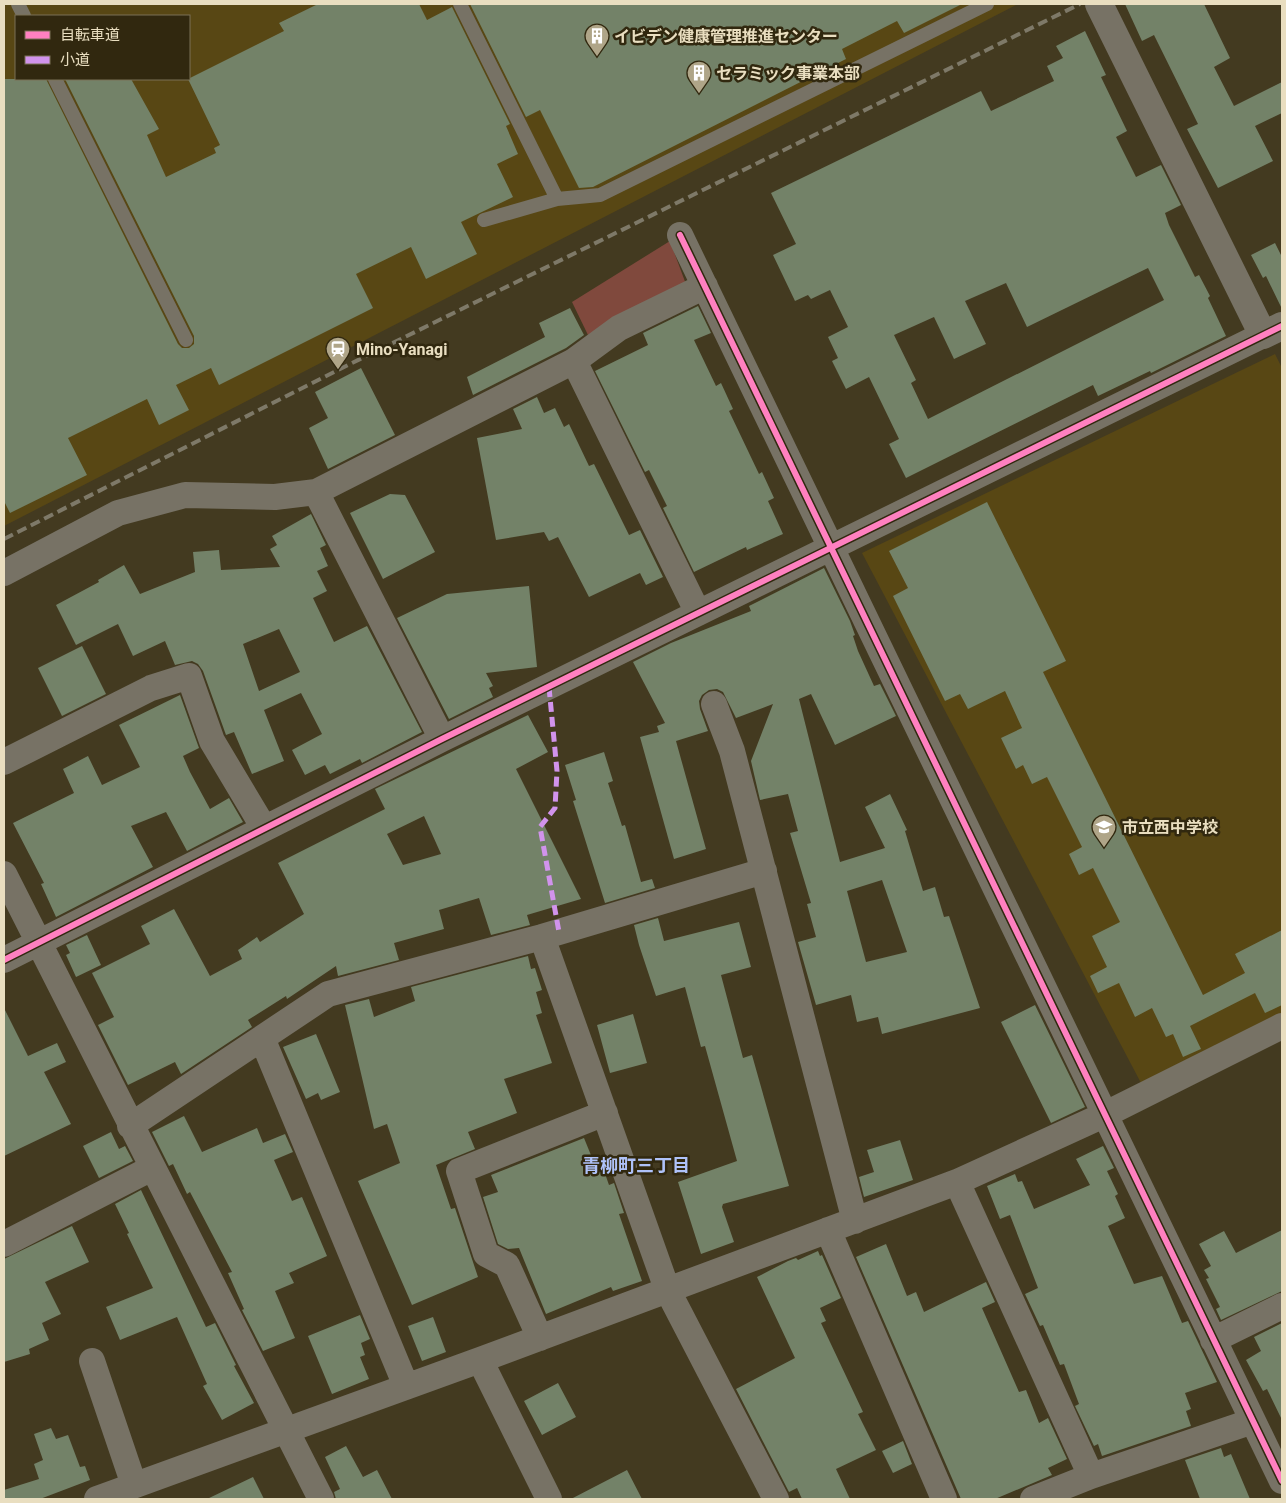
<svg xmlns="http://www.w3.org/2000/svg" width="1286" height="1503" font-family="Roboto,'Noto Sans JP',sans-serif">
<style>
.built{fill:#584714;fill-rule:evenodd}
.green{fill:#80493d}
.building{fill:#738268;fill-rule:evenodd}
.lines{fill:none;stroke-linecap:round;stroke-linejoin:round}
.service{stroke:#777265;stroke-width:14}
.minor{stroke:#777265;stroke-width:26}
.tertiary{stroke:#777265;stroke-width:28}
.rail{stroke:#7e7968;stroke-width:4;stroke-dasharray:10 5;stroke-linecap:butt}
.quiet{stroke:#d193ec;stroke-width:5;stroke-dasharray:10 5;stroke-linecap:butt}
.cycleway-casing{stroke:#31280f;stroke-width:9}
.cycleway{stroke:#ff80c0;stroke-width:6}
.labels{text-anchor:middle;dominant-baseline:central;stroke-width:5;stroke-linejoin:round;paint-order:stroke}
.poi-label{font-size:16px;font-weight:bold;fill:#e9dec0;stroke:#31280f;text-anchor:start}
.neighbourhood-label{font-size:18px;font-weight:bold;fill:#afc2f9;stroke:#31280f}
</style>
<rect width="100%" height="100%" fill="#433a20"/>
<!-- built -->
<path class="built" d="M4,4H1018L4,526ZM16,16H189V79H16Z
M1275,354L1282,368V1014L1141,1083L862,553Z"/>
<!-- green -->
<path class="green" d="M670,241L687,287L588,335L572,302Z"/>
<!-- building -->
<path class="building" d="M318,4H419L427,20L452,7L510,124L506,126L518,154L497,164L513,197L461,222L477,254L426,279L411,247L356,274L373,308L219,385L211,368L176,385L189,410L159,425L147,399L68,438L87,475L10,513L4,501V79H46L178,344L182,348H189L194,344V336L65,79H131L159,129L147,135L166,177L216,153L214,148L220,145L188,79L284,31L279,23Z
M470,4H962L904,33L897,21L842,49L846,59L593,187L579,188L540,110L526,117Z
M1125,4H1204L1230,58L1214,67L1234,106L1282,82V113L1255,126L1273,161L1218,188L1187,129L1198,124L1154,35L1142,41Z
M1085,31L1106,75L1101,77L1127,131L1116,137L1136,177L1161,165L1181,205L1165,213L1169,225L1195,277L1199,275L1210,296L1208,298L1226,336L1151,373L1150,371L1098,396L1093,385L906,478L889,444L899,439L869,377L846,389L832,361L838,358L828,337L848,327L830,290L811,299L808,295L795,301L773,255L796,244L771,193L981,91L991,111L1054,81L1047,66L1063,58L1056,46ZM1148,268L1164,300L928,419L911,383L916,380L894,335L934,317L954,359L986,344L965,301L1006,283L1027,327Z
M1275,243L1282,257V309L1266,276L1263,278L1251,255Z
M698,306L711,333L694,340L716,386L721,383L733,409L729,411L759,474L762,472L774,498L768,501L783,534L747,550L746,547L694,572L663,508L667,506L649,470L645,472L595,371L648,345L643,333Z
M570,308L584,335L566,348L473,395L467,377L545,337L539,323Z
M361,368L395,435L328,469L309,428L328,418L315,392Z
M537,397L544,413L555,408L564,427L569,424L589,466L594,464L629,535L640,530L663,577L646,585L640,573L589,597L558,537L549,541L544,532L496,540L477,438L522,429L513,409Z
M390,494L405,495L435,552L383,579L350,513Z
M987,502L1066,661L1043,672L1203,995L1245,973L1235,954L1282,930V1005L1265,1013L1255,993L1190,1026L1201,1049L1183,1057L1173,1034L1166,1037L1152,1008L1135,1017L1119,983L1098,993L1090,976L1107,967L1092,936L1120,922L1093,868L1079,875L1069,854L1082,847L1047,777L1032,784L1023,765L1016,769L1001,738L1022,728L1005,691L968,709L960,694L945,701L893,596L908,588L889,551Z
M311,514L326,545L320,548L328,566L317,571L327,591L313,598L334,642L367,626L422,732L362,763L360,759L330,774L325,765L305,775L292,750L322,734L301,693L264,710L284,761L252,774L234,732L226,735L203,671L198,664L192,661L175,665L165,641L133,656L118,624L76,645L56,605L99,582L98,580L124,565L140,594L195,572L193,552L219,550L221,570L280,567L270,549L277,545L272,536ZM279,629L300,672L259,691L243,644Z
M824,568L850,621L855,635L853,636L858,651L874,686L880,684L896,716L835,745L811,694L799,699L840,862L885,848L865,807L890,794L907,830L905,831L923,891L935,887L944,917L949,916L980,1008L882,1034L878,1017L857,1022L851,995L816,1005L798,942L816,937L807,904L811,903L790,833L798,831L788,794L760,800L751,761L773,704L736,718L723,692L717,689L709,690L702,695L699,701L700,709L708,731L676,741L706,849L674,859L640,737L659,732L657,726L665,723L633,662L671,643L751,611L749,606ZM882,880L907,952L866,962L847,891Z
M529,586L537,667L486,673L493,686L489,688L493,697L449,719L397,618L447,594Z
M82,646L106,694L62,716L38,668Z
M180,695L199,748L183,756L190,772L210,809L229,798L243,822L187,851L166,812L131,826L153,867L56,917L41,884L44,883L13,823L74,793L63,769L88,756L102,785L140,767L119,725Z
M528,715L548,752L516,769L581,899L527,915L530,925L491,935L479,898L439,910L444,929L394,943L399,960L338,976L336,966L287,999L286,996L248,1020L252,1027L181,1074L175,1062L128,1085L98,1025L114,1017L92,973L150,944L141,926L174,909L210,976L242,959L238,950L257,937L260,942L304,914L278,863L385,809L375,789ZM424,816L441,854L403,865L387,834Z
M604,752L613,781L608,783L622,826L625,825L641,882L652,879L655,888L605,903L573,801L576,800L565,765Z
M658,918L664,941L739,922L751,967L721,975L743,1058L752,1055L789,1186L723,1204L722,1207L734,1242L701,1254L678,1182L737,1161L705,1046L701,1047L685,987L656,996L639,945L634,925Z
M87,935L101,965L76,977L66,955L70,953L66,945Z
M528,956L531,969L535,968L542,990L536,992L542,1013L536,1015L552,1063L504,1079L517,1113L468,1132L475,1149L436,1165L451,1209L455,1208L478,1277L412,1305L358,1181L400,1163L387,1124L374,1129L345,1005L369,999L374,1017L415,1001L411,987Z
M1035,1005L1085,1107L1051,1123L1001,1022Z
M4,1008L28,1056L57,1043L66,1062L44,1072L71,1124L4,1156Z
M633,1014L647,1063L610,1073L597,1025Z
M316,1034L340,1092L321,1100L318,1093L306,1099L283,1047Z
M184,1116L202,1152L257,1128L263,1143L285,1134L293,1152L274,1160L292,1201L302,1197L327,1256L289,1273L294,1283L275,1291L295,1338L263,1351L242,1310L244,1309L228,1273L232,1272L190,1192L187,1194L173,1164L169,1166L152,1132Z
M111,1132L119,1149L125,1146L133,1161L99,1178L83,1146Z
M584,1138L597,1170L603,1168L609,1185L614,1183L624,1213L619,1214L642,1281L613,1291L611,1287L546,1314L519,1248L508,1249L498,1244L483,1197L498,1192L491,1175Z
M900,1140L913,1180L864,1197L859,1177L874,1172L867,1150Z
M1103,1146L1114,1168L1107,1171L1118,1194L1115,1196L1125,1218L1108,1226L1134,1284L1162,1276L1182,1323L1188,1321L1217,1382L1185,1393L1191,1409L1186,1411L1191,1426L1102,1456L1098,1444L1094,1446L1075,1406L1079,1404L1064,1364L1060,1365L1043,1325L1040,1326L1025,1294L1038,1288L1010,1215L1000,1219L987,1186L1015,1174L1018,1182L1022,1181L1034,1209L1090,1185L1076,1159Z
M141,1190L206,1327L215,1323L236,1365L234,1366L254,1403L222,1420L203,1386L207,1384L177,1317L120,1340L106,1307L153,1288L127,1234L129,1233L115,1204Z
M72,1226L89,1262L45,1282L61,1314L42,1323L49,1340L29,1349L30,1354L4,1362V1259Z
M1282,1230V1291L1221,1320L1216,1309L1220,1307L1206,1279L1209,1278L1204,1270L1211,1266L1199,1244L1224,1231L1236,1253Z
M886,1244L907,1296L916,1292L924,1312L986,1282L995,1302L982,1308L1019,1392L1026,1390L1039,1423L1048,1418L1067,1459L1048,1468L1052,1475L995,1499H961L856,1257Z
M818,1251L820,1256L822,1255L841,1298L820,1308L826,1321L821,1323L863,1412L858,1414L876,1450L836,1469L850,1499H802L797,1488L789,1492L736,1389L795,1358L757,1277L788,1261L796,1258L798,1260Z
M360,1315L370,1339L361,1343L365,1355L360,1357L369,1379L332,1394L308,1336Z
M433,1317L446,1352L422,1361L408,1326Z
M1282,1323V1420L1267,1389L1263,1391L1246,1360L1261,1351L1254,1337Z
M558,1383L576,1417L542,1435L524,1401Z
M51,1428L56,1439L68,1435L80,1467L85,1466L90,1480L40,1499H4V1490L39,1479L34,1464L43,1460L34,1434Z
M903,1441L912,1464L893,1473L882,1451Z
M346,1446L363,1477L377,1470L392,1499H336L334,1492L340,1489L325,1457Z
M1221,1448L1224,1457L1231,1454L1250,1499H1200L1185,1460Z
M627,1470L642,1499H571Z
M253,1477L264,1499H207Z"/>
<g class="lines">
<!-- service -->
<path class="service" d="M18,4L24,16
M460,4L557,199L484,220
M55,79L186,340
M557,199L600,195L987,4"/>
<!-- minor -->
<path class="minor" d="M680,235L1282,1481
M574,361L698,613
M316,492L442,739
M4,573L118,513L185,495L275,497L316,492L574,361L619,328L705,286
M714,704L732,751L855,1221
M4,762L151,688L189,676L212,741L264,828
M4,874L321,1499
M542,937L764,871
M4,960L442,739L1263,335
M262,1038L406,1386
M130,1126L328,994L542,937L667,1289L776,1499
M957,1182L1091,1476
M828,1230L944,1499
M4,1244L152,1168
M540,1338L507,1265L486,1254L459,1171L605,1113
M1213,1340L1282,1306
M480,1360L549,1499
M92,1361L134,1485
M97,1499L480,1360L957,1182L1104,1115L1282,1026
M1033,1499L1091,1476L1253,1421"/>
<!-- tertiary -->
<path class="tertiary" d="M1099,4L1263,335L1282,326"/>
<!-- rail -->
<path class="rail" d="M4,539L338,370L1080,4"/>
<!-- quiet -->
<path class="quiet" d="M549,687L557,771L555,808L540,827L559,932"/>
<defs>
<path id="cycleway" d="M680,235L1282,1481
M4,960L442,739L1282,326"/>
</defs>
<!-- cycleway casing -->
<use href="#cycleway" class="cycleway-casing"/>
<!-- cycleway -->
<use href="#cycleway" class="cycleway"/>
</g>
<!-- icons -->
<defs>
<symbol id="building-pin" viewBox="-11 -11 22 30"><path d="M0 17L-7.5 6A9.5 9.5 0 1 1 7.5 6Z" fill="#afa588" stroke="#31280f"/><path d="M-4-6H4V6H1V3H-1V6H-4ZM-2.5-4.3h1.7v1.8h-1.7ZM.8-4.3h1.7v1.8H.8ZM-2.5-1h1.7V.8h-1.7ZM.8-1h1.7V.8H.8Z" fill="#fff"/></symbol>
<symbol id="station-pin" viewBox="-11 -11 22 30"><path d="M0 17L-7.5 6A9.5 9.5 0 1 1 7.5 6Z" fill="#afa588" stroke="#31280f"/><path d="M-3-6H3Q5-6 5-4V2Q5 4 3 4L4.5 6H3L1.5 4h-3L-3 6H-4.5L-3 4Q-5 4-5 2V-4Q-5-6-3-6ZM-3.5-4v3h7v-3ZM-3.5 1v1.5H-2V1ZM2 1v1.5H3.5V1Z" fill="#fff"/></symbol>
<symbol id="school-pin" viewBox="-11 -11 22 30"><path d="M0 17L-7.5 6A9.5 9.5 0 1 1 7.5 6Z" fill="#afa588" stroke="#31280f"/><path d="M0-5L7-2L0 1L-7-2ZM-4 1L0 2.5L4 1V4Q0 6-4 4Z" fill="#fff"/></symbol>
</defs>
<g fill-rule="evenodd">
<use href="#building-pin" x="583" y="22" width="28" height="38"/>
<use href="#building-pin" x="685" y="59" width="28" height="38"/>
<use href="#station-pin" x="324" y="335" width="28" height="38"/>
<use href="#school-pin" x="1090" y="813" width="28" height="38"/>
</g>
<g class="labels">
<!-- poi labels -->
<g class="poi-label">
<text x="614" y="36">イビデン健康管理推進センター</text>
<text x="716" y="73">セラミック事業本部</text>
<text x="356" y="349">Mino-Yanagi</text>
<text x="1122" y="827">市立西中学校</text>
</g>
<!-- neighbourhood labels -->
<g class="neighbourhood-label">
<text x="636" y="1165">青柳町三丁目</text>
</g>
</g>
<!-- border -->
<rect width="1286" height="1503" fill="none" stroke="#e9dec0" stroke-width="10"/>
<!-- legend -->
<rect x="15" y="15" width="175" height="65" fill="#31280f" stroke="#7b7156"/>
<rect x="25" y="31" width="25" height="8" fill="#ff80c0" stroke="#7b7156"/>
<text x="60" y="40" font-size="15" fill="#e9dec0">自転車道</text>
<rect x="25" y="56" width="25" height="8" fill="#d193ec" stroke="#7b7156"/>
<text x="60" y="65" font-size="15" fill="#e9dec0">小道</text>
</svg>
